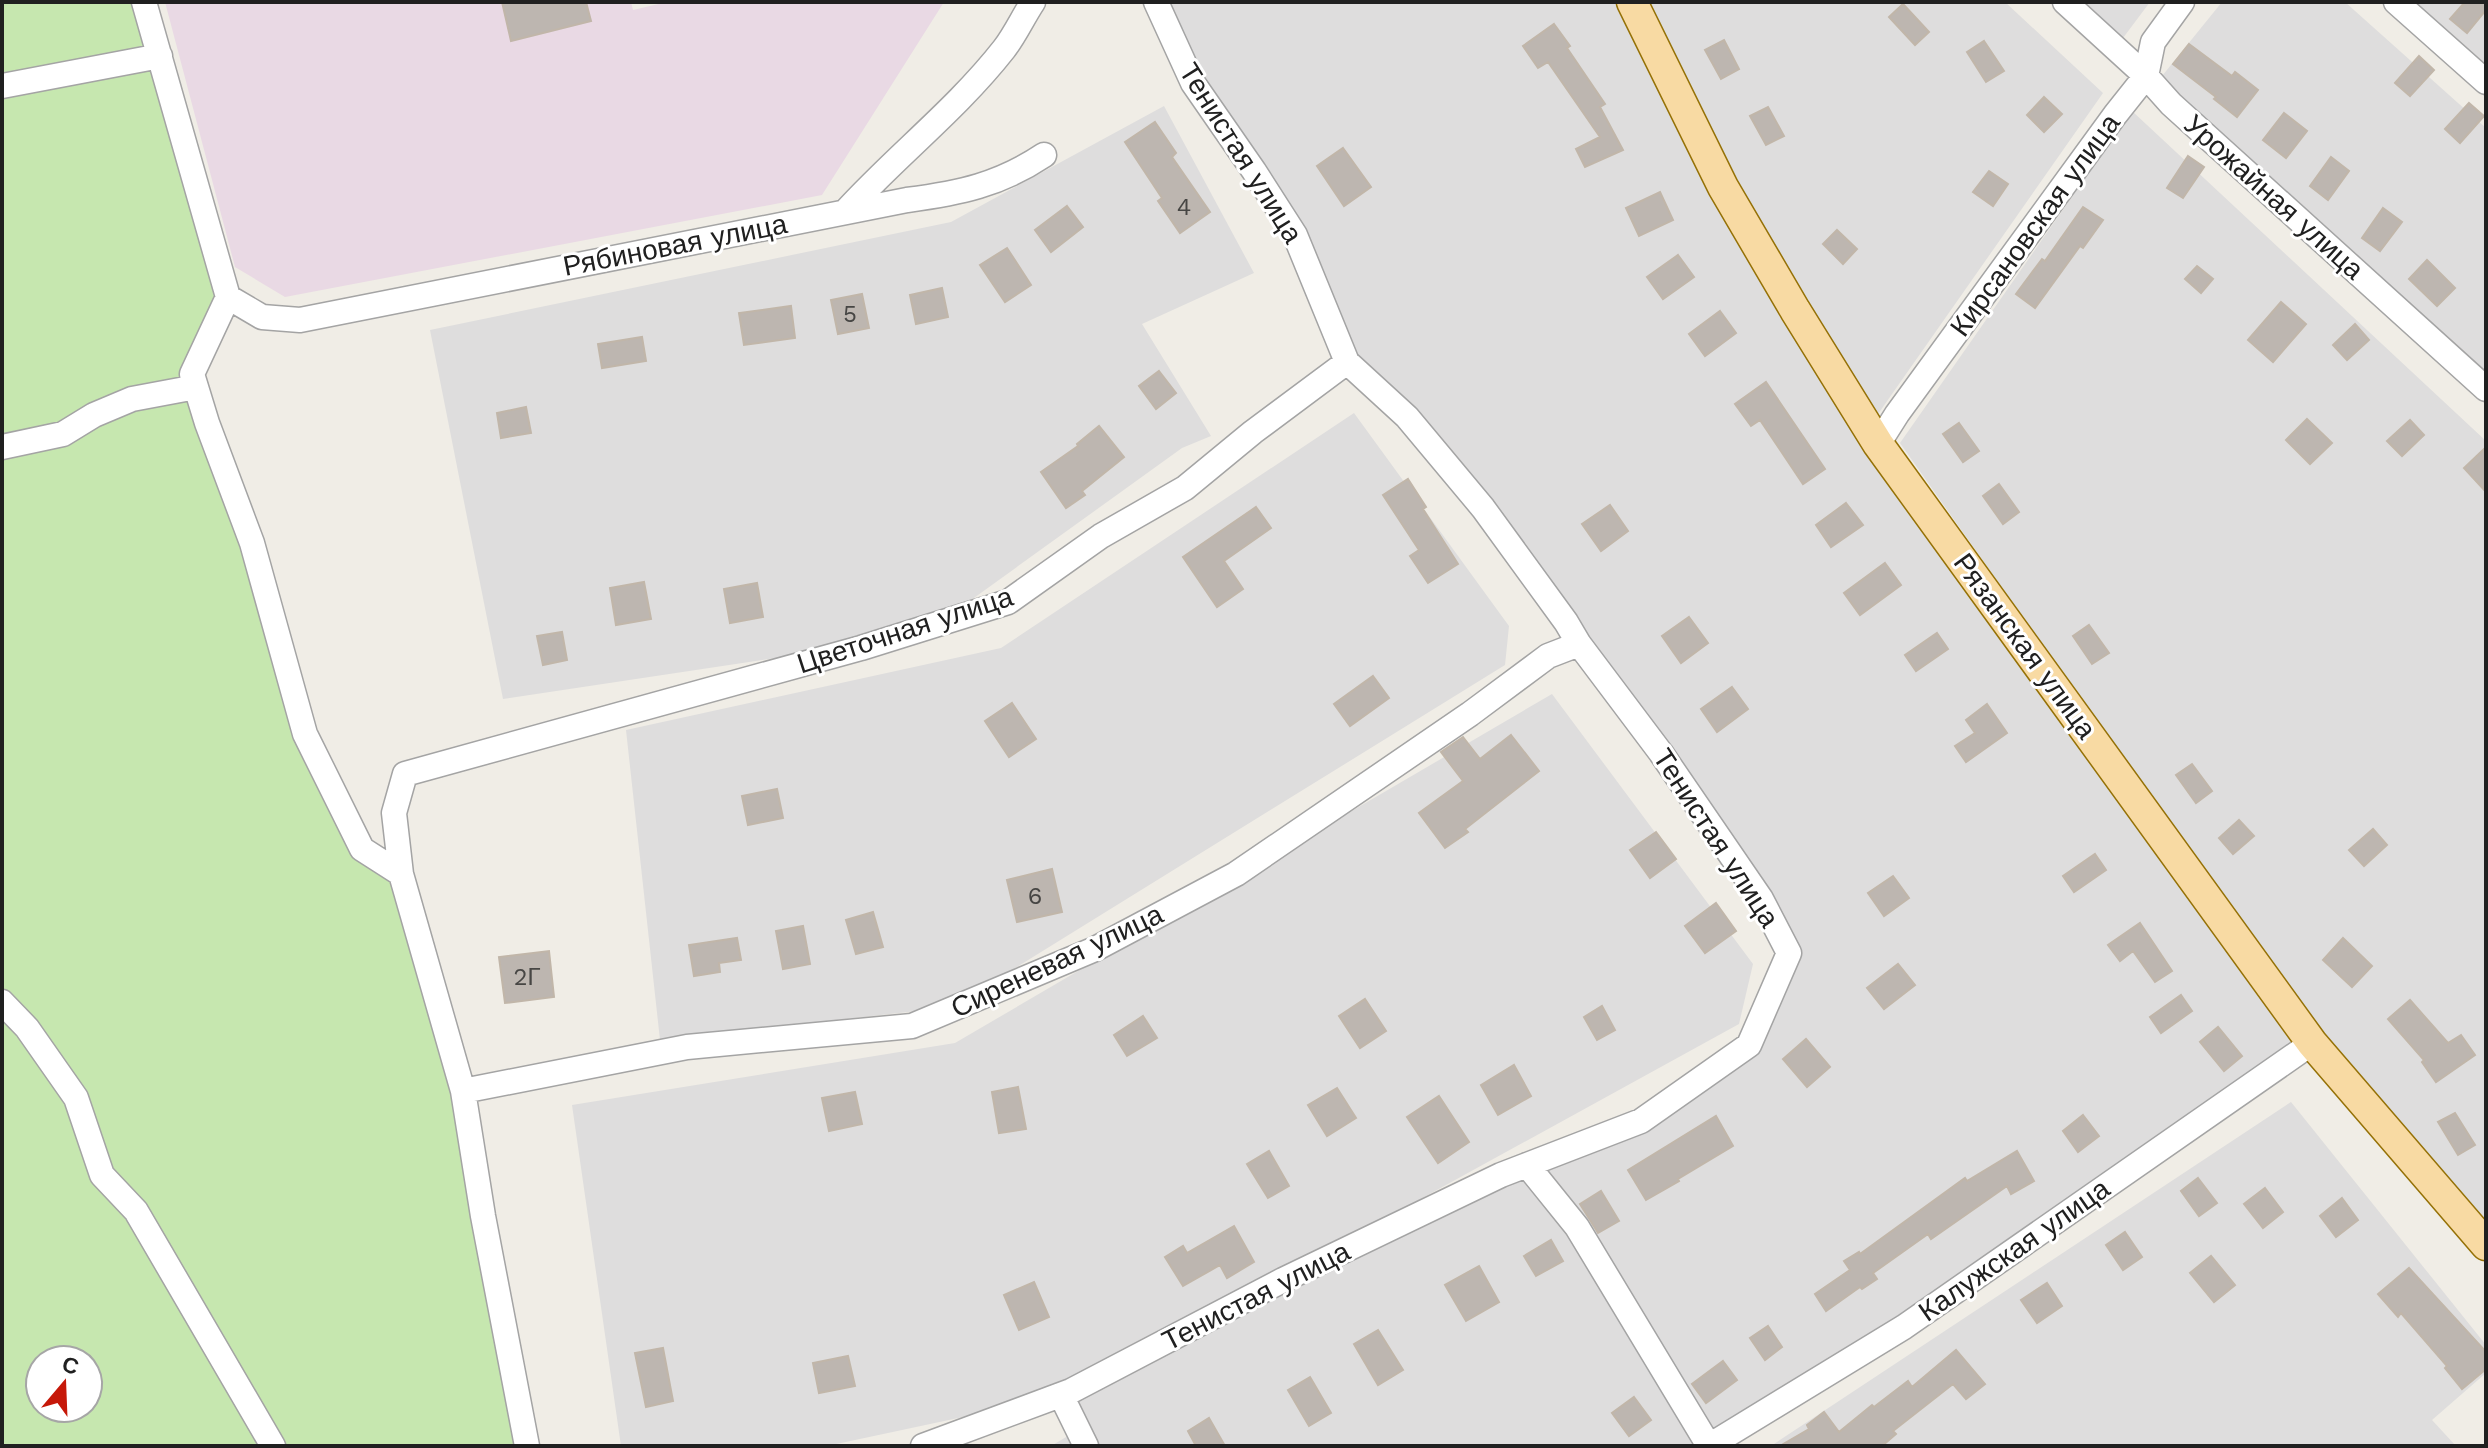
<svg xmlns="http://www.w3.org/2000/svg" width="2488" height="1448" font-family="'Work Sans',sans-serif">
<style>
.residential{fill:#dedddd}
.industrial{fill:#e9d9e4}
.grass{fill:#c6e7af;fill-rule:evenodd}
.building{fill:#bdb6b0;stroke:#c1b6a9;stroke-width:2}
.lines{fill:none;stroke-linecap:round;stroke-linejoin:round}
.minor-casing{stroke:#a4a4a4;stroke-width:27}
.major-casing{stroke:#957106;stroke-width:33}
.minor{stroke:#fff;stroke-width:24}
.major{stroke:#f8daa3;stroke-width:30}
.labels{text-anchor:middle;dominant-baseline:central;stroke-width:6;stroke-linejoin:round;paint-order:stroke}
.number-label{font-size:24px;fill:#474644}
.street-label{font-size:28px;fill:#202020;stroke:#fff}
</style>
<rect width="100%" height="100%" fill="#f0ede6"/>
<!-- residential -->
<path class="residential" d="M1156,2H2005L2103,93L1871,424L1657,53L1723,187L1795,310L1878,444L2312,1043L1904,1327L1709,1446H1051L1078,1430L1061,1396L827,1446H621L572,1105L955,1043L1552,694L1753,964L1739,1024L1073,1390L1283,1280L1501,1175L1575,1146L1739,1052L1750,1045L1789,953L1761,899L1661,753L1579,644L1566,622L1483,508L1407,417L1347,362L1295,235L1254,171L1193,83Z
M2069,2H2150L2117,46Z
M2222,2H2345L2486,128V371L2158,81Z
M2405,2H2486V74Z
M1164,106L1254,273L1142,324L1211,436L1182,448L921,636L503,699L430,330L951,222Z
M2132,111L2486,441V1239L2328,1050L1900,443Z
M1354,413L1509,626L1505,665L952,1007L660,1040L626,730L1001,648Z
M2291,1102L2486,1345V1373L2432,1420L2456,1446H1771Z"/>
<!-- industrial -->
<path class="industrial" d="M165,2H502L512,41L590,21L586,2H631L633,10L667,2H944L822,195L285,297L235,267Z"/>
<!-- grass -->
<path class="grass" d="M2,2H144L228,297L192,374L305,734L362,849L401,874L463,1091L527,1446H2ZM40,1360H88V1408H40Z"/>
<!-- building -->
<path class="building" d="M502,2H586L591,21L511,41Z
M2465,2H2486V10L2467,33L2450,19Z
M1903,4L1929,32L1915,45L1889,17Z
M1554,24L1570,46L1567,48L1605,104L1600,107L1623,150L1585,167L1576,149L1600,137L1548,62L1538,68L1523,46Z
M1724,40L1739,69L1721,79L1705,50Z
M1984,41L2004,71L1986,82L1967,52Z
M2189,44L2232,76L2235,72L2258,90L2237,117L2214,99L2216,97L2173,64Z
M2419,56L2434,70L2410,96L2395,83Z
M2044,97L2062,114L2044,132L2027,115Z
M2469,103L2484,116L2460,143L2445,129Z
M1768,107L1784,136L1766,145L1750,116Z
M2284,113L2307,131L2286,158L2263,140Z
M1155,122L1176,153L1172,157L1210,212L1180,233L1158,201L1162,198L1125,142Z
M1343,148L1371,187L1344,206L1317,166Z
M2188,156L2204,167L2183,198L2167,188Z
M2331,157L2349,171L2328,200L2310,186Z
M1989,171L2008,184L1993,206L1973,192Z
M1660,192L1673,220L1639,236L1626,208Z
M1067,206L1083,227L1051,252L1035,230Z
M2083,207L2103,220L2083,248L2080,246L2035,308L2016,294L2042,259L2045,261Z
M2383,208L2402,222L2380,251L2362,238Z
M1837,230L1857,249L1843,264L1823,244Z
M1007,248L1031,285L1005,302L980,265Z
M1678,255L1694,277L1663,299L1647,277Z
M2427,260L2455,288L2437,306L2409,279Z
M2197,266L2213,279L2201,293L2185,279Z
M942,288L948,317L916,324L910,295Z
M862,294L869,328L838,334L831,300Z
M2281,302L2306,324L2273,362L2248,340Z
M791,306L795,338L744,345L739,313Z
M1720,311L1736,333L1705,356L1689,334Z
M2355,324L2369,340L2347,360L2333,345Z
M642,337L646,361L602,368L598,344Z
M1159,371L1176,393L1156,409L1139,386Z
M1766,382L1825,469L1803,484L1760,420L1751,426L1735,404Z
M526,407L531,433L501,438L497,413Z
M2307,419L2332,443L2310,464L2286,440Z
M2410,420L2424,435L2402,456L2387,441Z
M1959,423L1979,451L1963,462L1943,434Z
M1099,426L1124,457L1082,491L1085,495L1066,508L1041,472L1078,446L1077,444Z
M2486,447V492L2464,468Z
M1408,479L1426,507L1423,509L1458,564L1428,583L1410,556L1419,550L1383,495Z
M1999,484L2019,512L2003,524L1983,496Z
M1846,503L1863,525L1831,547L1816,525Z
M1610,505L1628,531L1601,551L1582,524Z
M1256,507L1271,528L1224,561L1243,589L1217,607L1183,557Z
M1885,563L1901,585L1860,615L1844,593Z
M644,582L651,619L616,625L610,588Z
M757,583L763,617L730,623L724,589Z
M1689,617L1708,643L1681,663L1662,636Z
M2089,625L2109,653L2092,664L2073,636Z
M562,632L567,660L543,665L537,636Z
M1937,633L1948,649L1916,671L1905,655Z
M1373,676L1389,698L1350,726L1334,704Z
M1732,687L1748,709L1717,732L1701,709Z
M1012,703L1036,739L1009,757L985,721Z
M1987,704L2007,733L1966,762L1955,746L1975,733L1966,720Z
M1511,735L1539,771L1465,829L1468,832L1445,848L1419,813L1463,781L1441,752L1463,737L1480,759Z
M2192,764L2212,791L2196,803L2176,775Z
M777,789L783,818L748,825L742,796Z
M2239,820L2254,836L2233,854L2219,838Z
M2373,829L2387,845L2364,866L2349,850Z
M1656,832L1676,859L1650,878L1630,850Z
M2095,854L2106,870L2074,892L2063,876Z
M1052,869L1062,912L1017,922L1007,880Z
M1893,876L1909,898L1884,916L1868,893Z
M1716,903L1736,931L1705,953L1685,926Z
M873,912L883,947L856,954L846,920Z
M2140,923L2172,971L2155,982L2133,951L2120,961L2108,945Z
M803,926L810,964L783,969L776,931Z
M737,938L741,960L719,963L720,972L694,976L689,945Z
M2343,938L2372,966L2352,987L2323,960Z
M549,951L554,997L505,1003L499,957Z
M1898,964L1915,985L1884,1009L1867,988Z
M2181,995L2192,1011L2161,1033L2150,1017Z
M1365,999L1386,1031L1360,1048L1339,1016Z
M2410,1000L2448,1043L2461,1035L2475,1055L2436,1082L2422,1062L2424,1060L2388,1019Z
M1602,1006L1615,1030L1597,1040L1584,1017Z
M1143,1016L1157,1038L1127,1056L1114,1035Z
M2218,1027L2242,1056L2224,1071L2200,1042Z
M1806,1039L1830,1067L1807,1087L1783,1059Z
M1514,1065L1531,1096L1498,1115L1481,1085Z
M1018,1087L1026,1129L999,1133L992,1092Z
M1337,1088L1356,1118L1327,1136L1308,1105Z
M855,1092L862,1124L829,1131L822,1098Z
M1439,1096L1469,1142L1438,1163L1407,1117Z
M2455,1113L2475,1145L2458,1155L2438,1122Z
M2083,1115L2099,1136L2078,1152L2063,1131Z
M1716,1116L1733,1146L1678,1179L1679,1181L1646,1200L1628,1170Z
M1269,1151L1289,1186L1268,1198L1247,1164Z
M2017,1151L2034,1181L2011,1194L2007,1186L1931,1239L1928,1234L1873,1273L1877,1279L1862,1289L1860,1287L1826,1311L1815,1294L1850,1270L1844,1261L1859,1252L1860,1254L1965,1178L1967,1181Z
M2198,1178L2217,1203L2199,1216L2181,1191Z
M2265,1188L2283,1212L2263,1228L2244,1204Z
M1601,1191L1619,1221L1598,1233L1580,1204Z
M2342,1198L2358,1220L2336,1237L2320,1216Z
M1234,1226L1254,1262L1227,1278L1220,1265L1183,1286L1165,1257L1183,1246L1187,1253Z
M2125,1232L2142,1257L2123,1270L2106,1245Z
M1551,1240L1563,1261L1536,1276L1524,1256Z
M2211,1256L2235,1285L2214,1302L2190,1273Z
M1479,1266L1499,1302L1466,1321L1445,1285Z
M2409,1268L2486,1352V1369L2462,1389L2445,1368L2447,1366L2401,1313L2398,1317L2378,1294Z
M1034,1282L1049,1317L1019,1330L1004,1295Z
M2047,1283L2062,1306L2037,1323L2021,1300Z
M1768,1326L1782,1347L1765,1360L1750,1338Z
M1378,1330L1403,1370L1378,1385L1354,1344Z
M663,1348L673,1401L646,1407L635,1353Z
M1956,1350L1985,1384L1966,1399L1953,1384L1893,1431L1896,1434L1882,1446H1780L1809,1429L1807,1425L1824,1412L1839,1432L1872,1405L1874,1407L1908,1381L1912,1387Z
M848,1356L855,1386L819,1393L813,1363Z
M1723,1361L1737,1380L1706,1403L1692,1384Z
M1310,1377L1331,1413L1309,1426L1288,1390Z
M1634,1397L1651,1420L1629,1436L1612,1413Z
M1209,1418L1225,1446H1196L1188,1431Z"/>
<g class="lines">
<defs>
<path id="minor" d="M144,2L228,297L192,374L207,423L252,543L305,734L362,849L401,874
M2065,2L2146,76L2171,104L2486,389
M2396,2L2486,82
M2,86L160,56
M845,212C896,156 957,109 1004,49C1015,35 1023,17 1033,2
M228,297L262,317L300,320L907,200C960,193 999,185 1044,155
M1878,444L1897,414L2115,115L2146,76L2153,42L2182,2
M2,447L63,434L94,415L132,399L196,387
M2,1002L27,1028L76,1098L102,1175L136,1211L273,1446
M463,1091L687,1047L912,1026L1095,949L1236,874L1470,714L1548,656L1579,644
M1527,1165L1577,1227L1709,1446
M1061,1395L1086,1446
M527,1446L483,1216L463,1091L401,874L394,813L405,774L861,648L1008,602L1101,536L1185,488L1253,432L1347,362
M923,1446L1071,1391L1283,1280L1501,1175L1641,1121L1749,1045L1789,953L1761,899L1661,753L1579,644L1566,622L1483,508L1407,417L1347,362L1295,235L1254,171L1193,83L1156,2
M1709,1446L1904,1327L2312,1043"/>
<path id="major" d="M1632,2L1723,187L1795,310L1878,444L2312,1043L2486,1245"/>
</defs>
<!-- minor casing -->
<use href="#minor" class="minor-casing"/>
<!-- major casing -->
<use href="#major" class="major-casing"/>
<!-- minor -->
<use href="#minor" class="minor"/>
<!-- major -->
<use href="#major" class="major"/>
</g>
<g class="labels">
<!-- number labels -->
<g class="number-label">
<text x="1184" y="207">4</text>
<text x="850" y="314">5</text>
<text x="1035" y="896">6</text>
<text x="527" y="977">2Г</text>
</g>
<!-- street labels -->
<g class="street-label">
<text transform="translate(1241 153) rotate(58)">Тенистая улица</text>
<text transform="translate(2274 197) rotate(42)">Урожайная улица</text>
<text transform="translate(2035 225) rotate(-54)">Кирсановская улица</text>
<text transform="translate(675 245) rotate(-11)">Рябиновая улица</text>
<text transform="translate(905 630) rotate(-18)">Цветочная улица</text>
<text transform="translate(2025 646) rotate(54)">Рязанская улица</text>
<text transform="translate(1716 838) rotate(57)">Тенистая улица</text>
<text transform="translate(1057 961) rotate(-25)">Сиреневая улица</text>
<text transform="translate(2014 1250) rotate(-35)">Калужская улица</text>
<text transform="translate(1256 1296) rotate(-27)">Тенистая улица</text>
</g>
</g>
<!-- border -->
<rect width="2488" height="1448" fill="none" stroke="#202020" stroke-width="8"/>
<!-- north arrow -->
<g transform="translate(64 1384) rotate(19)"><circle r="38" fill="#ffffff" stroke="#a6a6a6" stroke-width="2"/>
<path d="M0-6L14 30L0 20L-14 30Z" fill="#c61809"/>
<text y="-12" font-size="22" font-weight="bold" text-anchor="middle" fill="#202020">С</text>
</g>
</svg>
